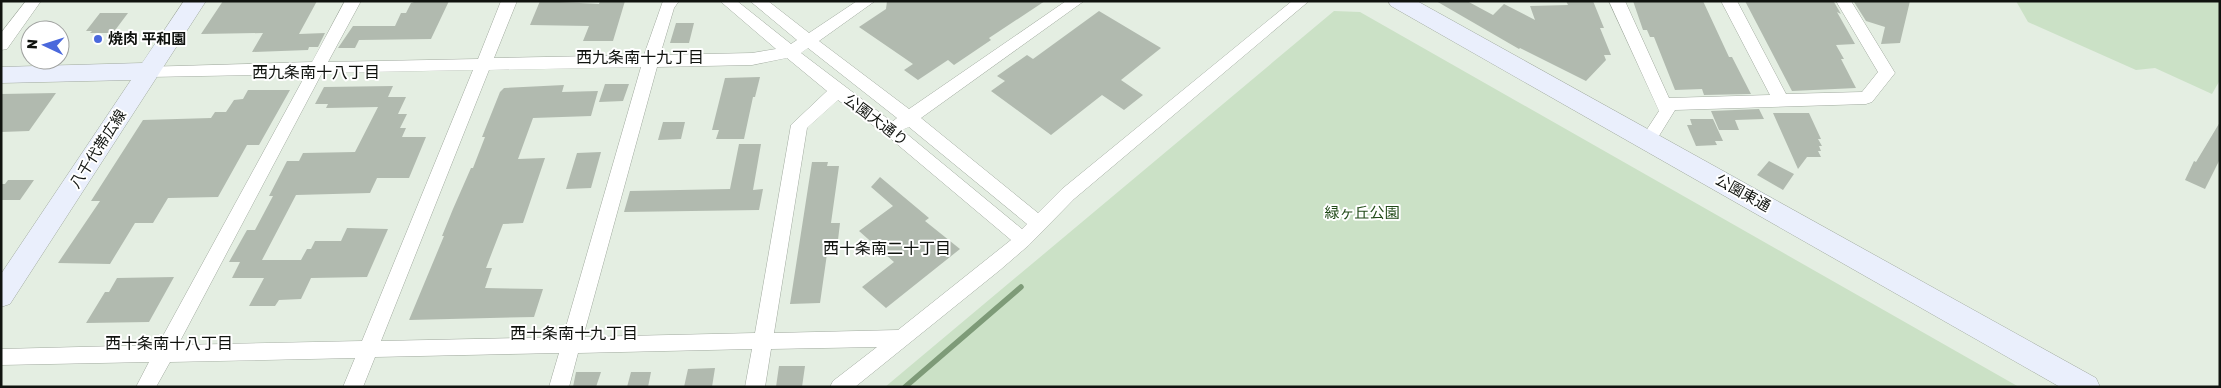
<svg xmlns="http://www.w3.org/2000/svg" width="2221" height="388" font-family="Rubik,'Noto Sans JP',sans-serif">
<style>
.green{fill:#cbe1c6}
.lines{fill:none;stroke-linecap:round;stroke-linejoin:round}
.stream{stroke:#7e9b78;stroke-width:5.5}
.building{fill:#b1baaf}
.street-casing{stroke:#a1aa9f;stroke-width:1}
.secondary-casing{stroke:#a1aa9f;stroke-width:1}
.street{fill:#fff;fill-rule:evenodd}
.secondary{fill:#eaeffc;fill-rule:evenodd}
.poi-dot{fill:#4a68dc;stroke:#fff;stroke-width:2}
.labels{text-anchor:middle;dominant-baseline:central;stroke-width:4;stroke-linejoin:round;paint-order:stroke}
.poi-label{font-size:15px;font-weight:bold;fill:#10130f;stroke:#fff;text-anchor:start}
.street-label{font-size:15px;fill:#10130f;stroke:#fff}
.park-label{font-size:15px;fill:#214a18;stroke:#fff}
.neighbourhood-label{font-size:16px;fill:#10130f;stroke:#fff}
</style>
<rect width="100%" height="100%" fill="#e4eee2"/>
<!-- green -->
<path class="green" d="M2016,1H2220V80L2212,94L2155,68L2136,70L2028,22Z
M1334,11L1360,12L2019,387H885Z"/>
<g class="lines">
<!-- stream -->
<path class="stream" d="M905,387L1021,287"/>
</g>
<!-- building -->
<path class="building" d="M223,1H317L299,34L325,33L318,47H309L308,50L252,52L263,33L201,34Z
M417,1H449L431,39L359,40L355,48H338L353,26H395L401,13H406L411,3Z
M540,1L599,4L600,1H625L613,41H583L589,26L530,25Z
M887,1H1045L989,38L991,40L954,65L948,60L918,80L904,70L913,64L859,27L886,9Z
M1436,1H1467L1493,15L1504,4L1535,20L1530,6L1568,5L1566,1H1593L1604,28H1600L1611,55H1604L1606,60L1586,81L1520,48L1519,49Z
M1633,1H1703L1729,57H1732L1751,94L1704,95L1702,89L1675,90L1654,37H1650L1647,30H1643Z
M1745,1L1834,2L1841,14L1837,12L1855,44L1836,45L1844,59H1841L1856,88L1792,91Z
M1910,1L1900,43L1881,44L1885,27L1866,21L1854,2Z
M1099,11L1161,48L1121,80L1143,95L1124,110L1102,95L1051,135L991,91L1005,81L997,76L1027,55L1033,59Z
M100,13H128L113,33H90L92,31H86Z
M676,23H694L689,43H670Z
M760,77L755,97H753L744,139H716L719,130H712L725,78Z
M605,84H629L623,101L599,102Z
M564,85L562,92L598,91L591,116L533,118L518,159L545,158L523,223L503,224L486,268H492L485,288L543,289L534,317L409,320L444,236H442L453,209L471,168H473L485,137H482L500,92L504,88Z
M393,86L388,97H406L398,114H407L400,128H406L402,137H426L409,178H377L370,193L296,195L262,260H301L307,249H311L315,241H341L347,228L388,229L367,277L311,278L301,299L279,300L275,306H249L264,278H232L240,262H229L247,230H255L273,196H269L287,161H299L303,153L355,152L378,107L326,108L328,104H315L324,87Z
M248,90H290L259,145H247L218,197L168,198L153,223H135L110,264L58,263L100,201H91L143,120L211,118L215,112H226L234,100L243,99Z
M56,93L29,131L1,132V94Z
M1759,109L1764,119L1735,120L1739,130H1719L1711,111Z
M1773,113H1809L1821,139H1818L1822,146H1819L1821,151H1818L1821,157H1807L1798,169Z
M1690,119H1713L1723,141H1715L1717,145L1696,146L1687,125H1692Z
M663,122H685L681,139L658,140Z
M2220,122V159L2205,189L2185,180L2194,161L2196,162Z
M739,144H761L753,190L763,189L759,210L624,212L630,191L730,189Z
M601,152L591,188L566,189L577,153Z
M1769,161L1794,174L1783,190L1757,175Z
M812,162H828L827,166H839L831,223H840L838,240H829L820,303L790,304Z
M880,177L929,218L925,221L960,249L886,308L862,287L894,262L859,231L893,206L871,187Z
M8,180H34L20,200H1V184H5Z
M174,277L149,322L86,323L105,292H109L117,278Z
M779,366H805L802,387H776Z
M715,368L712,387H684L688,369Z
M576,372H601L596,387H573Z
M631,372H651L648,387H627Z"/>
<g class="lines">
<defs>
<path id="street" d="M26,1H41L7,49L1,50V33Z
M345,1H361L328,62L478,59L501,1H517L494,58L644,55L663,1H679L674,8L660,55L752,53L776,49L720,1H737L791,44L797,40L750,1H768L809,33L857,1H875L819,41L909,109L1066,1H1084L921,118L1038,213L1062,189L1292,1H1309L1074,199L1029,245L1000,270L855,387H830L833,381L877,347L771,349L765,387H745L752,349L578,353L569,387H549L559,353L375,357L363,387H343L355,358L170,362L156,387H136L149,362L1,365V349L158,345L306,74L149,77L143,75L141,71L143,67L312,62ZM808,48L897,118L892,122L801,53ZM787,58L827,91L791,125L755,333L583,337L657,67L752,65ZM641,67L563,337L381,341L489,70ZM473,70L362,341L178,345L322,73ZM838,100L885,134L1011,240L898,330L774,333L807,128ZM909,127L1027,224L1022,229L902,130Z
M1609,1H1625L1669,98L1770,95L1721,1H1737L1786,94L1862,92L1878,72L1836,1H1851L1895,73L1872,102L1866,104L1675,110L1654,144L1648,146L1642,144L1640,140L1659,111Z"/>
<path id="secondary" d="M184,1H206L10,304L1,307V274L131,80L1,83V67L142,63Z
M1388,1H1417L2096,378L2100,387H2060L1391,6Z"/>
</defs>
<!-- street casing -->
<use href="#street" class="street-casing"/>
<!-- secondary casing -->
<use href="#secondary" class="secondary-casing"/>
<!-- street -->
<use href="#street" class="street"/>
<!-- secondary -->
<use href="#secondary" class="secondary"/>
</g>
<!-- markers -->
<circle class="poi-dot" cx="98" cy="39" r="5"/>
<g class="labels">
<!-- poi labels -->
<g class="poi-label">
<text x="108" y="39">焼肉 平和園</text>
</g>
<!-- street labels -->
<g class="street-label">
<text transform="translate(876 120) rotate(37)">公園大通り</text>
<text transform="translate(98 149) rotate(-57)">八千代帯広線</text>
<text transform="translate(1743 193) rotate(29)">公園東通</text>
</g>
<!-- park labels -->
<g class="park-label">
<text x="1362" y="213">緑ヶ丘公園</text>
</g>
<!-- neighbourhood labels -->
<g class="neighbourhood-label">
<text x="640" y="57">西九条南十九丁目</text>
<text x="316" y="72">西九条南十八丁目</text>
<text x="887" y="248">西十条南二十丁目</text>
<text x="574" y="333">西十条南十九丁目</text>
<text x="169" y="343">西十条南十八丁目</text>
</g>
</g>
<!-- border -->
<rect width="2221" height="388" fill="none" stroke="#10130f" stroke-width="5"/>
<!-- north arrow -->
<g transform="translate(45 45) rotate(274)"><circle r="24" fill="#ffffff" stroke="#9fa19f"/>
<path d="M0-4L9 19L0 12L-9 19Z" fill="#4a68dc"/>
<text y="-8" font-size="14" font-weight="bold" text-anchor="middle" fill="#10130f">N</text>
</g>
</svg>
